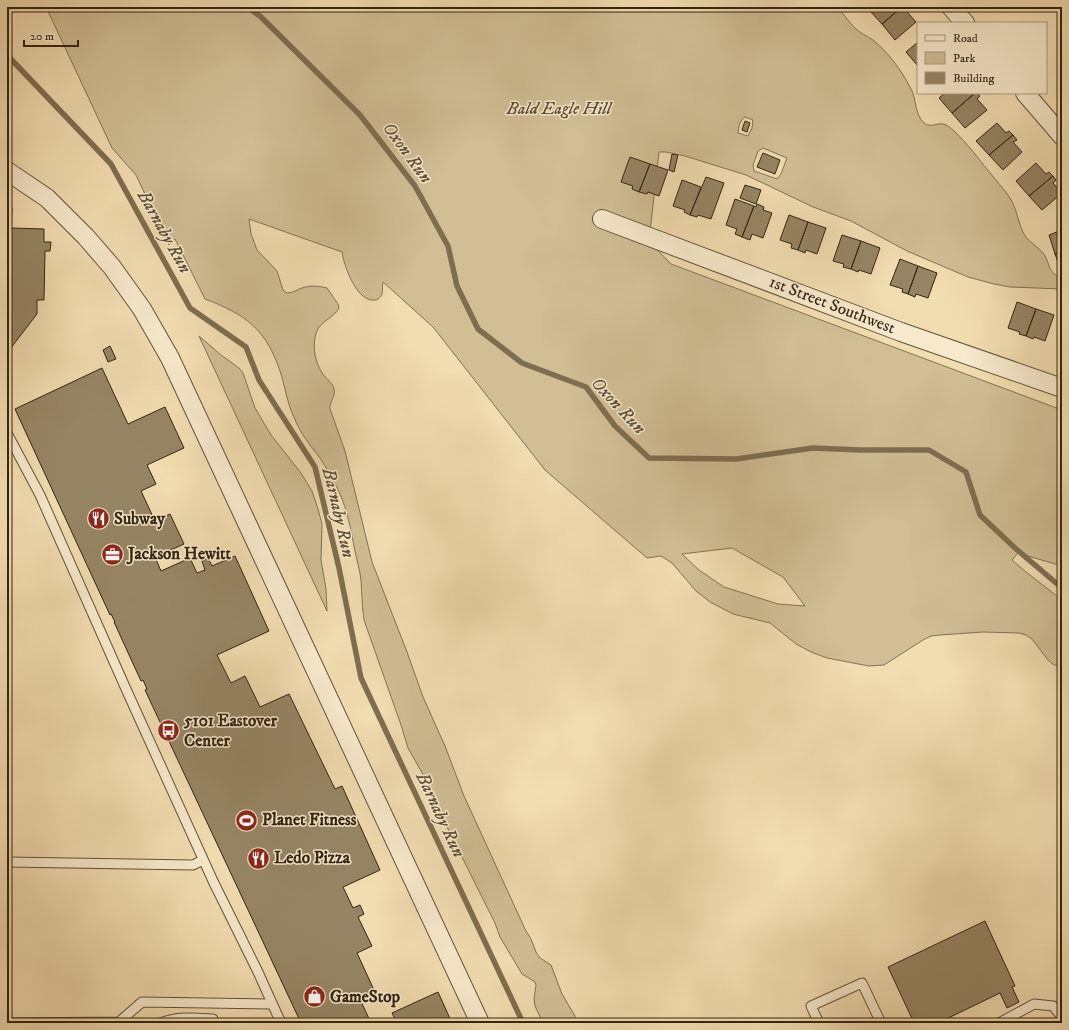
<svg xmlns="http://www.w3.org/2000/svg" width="1069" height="1030" font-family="'IM FELL DW Pica',serif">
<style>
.green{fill:#d1be95;stroke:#827254;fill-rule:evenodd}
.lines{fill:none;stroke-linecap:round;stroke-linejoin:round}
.stream{stroke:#7e6e50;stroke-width:5.5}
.building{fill:#968564;stroke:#322512}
.lane-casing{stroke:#62533a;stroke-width:11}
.street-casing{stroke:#62533a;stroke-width:20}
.lane{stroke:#f7e9cc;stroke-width:9}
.street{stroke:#f7e9cc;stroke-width:18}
.labels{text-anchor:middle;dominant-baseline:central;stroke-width:3;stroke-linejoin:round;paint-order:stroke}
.park-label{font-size:17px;font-style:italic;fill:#5a4b33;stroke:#f7e9cc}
.street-label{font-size:17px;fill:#322512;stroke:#f7e9cc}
.poi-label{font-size:17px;font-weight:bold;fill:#322512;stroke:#f7e9cc;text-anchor:start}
.water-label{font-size:18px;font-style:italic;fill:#5e4f36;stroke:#f7e9cc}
</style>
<rect width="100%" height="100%" fill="#f2ddb0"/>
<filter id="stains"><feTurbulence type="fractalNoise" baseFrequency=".005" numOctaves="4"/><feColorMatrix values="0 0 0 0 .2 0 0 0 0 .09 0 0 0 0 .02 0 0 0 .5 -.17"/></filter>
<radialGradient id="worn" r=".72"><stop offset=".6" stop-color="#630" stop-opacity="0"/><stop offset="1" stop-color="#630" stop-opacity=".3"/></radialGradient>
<!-- green -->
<path class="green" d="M46,7H838C843,14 849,22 855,28C860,33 867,36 873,40C888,52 901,70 910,87C917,98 914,114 924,123C931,129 939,121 946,125C959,132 981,162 991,174C997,182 1005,190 1010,198C1017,209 1018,223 1024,234C1029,243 1041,248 1045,256C1052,270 1047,270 1062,279V289L1010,287L994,284L968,277L907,251L851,221L813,207L746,175L685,156L666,152H659L649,241L671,264L1062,410V566L1018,553L1012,560L1026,572L1062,600V666L1054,665L1048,660L1032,639L1026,635L1019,633L983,632L940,635L931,636L923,640L884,665L869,666L827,658L811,652L796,644L770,623L733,614L710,602L696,591L672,563L661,556L647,558L545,470L433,327L383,282C382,285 383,290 382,294C380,298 377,301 372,300C356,299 344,266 342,252L249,219L251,234L257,250L277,271L283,290L287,293C293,293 296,290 302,288C311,285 319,286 327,288L338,304L339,308C334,318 320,321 316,333C312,346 315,363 323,374C326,379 333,383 334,389C336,396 329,402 330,409L345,451L372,562L407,652L423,697L445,746L464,796L525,929L531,939L536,952L540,958L551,965L562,994L575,1016V1023H543L535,1006L534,999L536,985L535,982L522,974L500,937L495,923L438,809L429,785L408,748L401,725L364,620C362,607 362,594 361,580C360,571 357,561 355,551C351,531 348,511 339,492C334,481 327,469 320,458C310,445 300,433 294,417C287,403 285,386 280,371C266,329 245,314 205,299L175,239L169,245L136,175L112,148ZM745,117L753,120L752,128L748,136L738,133C738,128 740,120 745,117ZM763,148L787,158L781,174L777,179L754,171L753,165L758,151ZM732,548L783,577L805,606L778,604L724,587L699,570L682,554Z
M199,336L221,355L239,368L243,373L255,408L271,435L301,473L312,491L318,509L322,524L321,560L326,589L327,611Z"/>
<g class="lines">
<!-- stream -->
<path class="stream" d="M247,7L260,16L360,115L415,186L448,246L457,286L478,329L522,363L586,387L615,426L649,458L736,459L813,448L860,450H929L966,472L980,515L1015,548L1062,588
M7,55L111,164L190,308L246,347L259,380L315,467L339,568L361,678L523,1023"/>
</g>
<!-- building -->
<path class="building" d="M872,7H902L882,24L869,10Z
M902,7H907L909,9L907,12L916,22L895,40L882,24Z
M918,42V66L906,52Z
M945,93H975L952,113L939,98Z
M975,93H977L980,96L977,99L987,110L965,128L952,113Z
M745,121L750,123L747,132L742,130Z
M997,123L1006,133L1009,131L1013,135L989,155L976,141Z
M1013,135L1017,140L1013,142L1022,152L1003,170L989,155Z
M763,153L780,160L775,174L757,167Z
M672,154L678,155L674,172L669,170Z
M630,157L650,164L639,192L632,189L633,186L621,182Z
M1036,163L1046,174L1049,172L1053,176L1029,196L1016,181Z
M650,164L668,170L659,196L648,192L647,194L639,192Z
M1053,176L1056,180L1053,183L1062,193L1042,210L1029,196Z
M706,177L724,183L711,219L698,215L697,217L690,215Z
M682,180L701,187L690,215L684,212L685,210L673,206Z
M745,185L761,190L756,204L740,198Z
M735,199L754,206L742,237L735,234L737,229L726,225Z
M757,204L764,207L763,210L772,213L763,238L752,234L750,240L742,237L754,206L756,207Z
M7,208H12L11,228L44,229V242H51L50,251H45L44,300H37V314L7,353Z
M789,215L808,222L798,250L791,248L792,244L780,240Z
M808,222L826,228L817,254L806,250L805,253L798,250Z
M1062,230V251L1055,254L1049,235Z
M842,235L861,241L851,269L843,267L844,264L833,261Z
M861,241L880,248L871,274L859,270L858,272L851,269Z
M1062,251V273L1055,254Z
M900,259L918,266L908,294L902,292L903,289L890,285Z
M918,266L937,273L928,298L916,294L915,297L908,294Z
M1017,302L1036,309L1026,336L1019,334L1020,332L1008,328Z
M1036,309L1054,315L1045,341L1034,337L1033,339L1026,336Z
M110,346L116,359L108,362L103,350Z
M102,368L128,424L165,407L184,448L147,465L156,484L141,491L155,521L170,514L184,544L155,557L161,571L190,558L197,573L205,570L202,561L208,558L212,566L235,556L269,631L217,655L231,683L245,676L260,707L289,694L335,789L342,786L380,870L343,887L353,908L360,905L364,914L358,917L372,946L357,953L374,990L359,997L371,1023H301L145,690L147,689L143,680L141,681L114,622H115L111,614L110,615L15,409Z
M985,921L1015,986L1012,987L1019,1002L1007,1008L1000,993L938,1023H914L888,967Z
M438,992L452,1023H397L392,1013Z"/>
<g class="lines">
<defs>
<path id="lane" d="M7,433L40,495L126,689L213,881L258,972L281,1023
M7,862L193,865L203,860
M7,1023L119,1022L142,1002L272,1004
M161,1023C177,1016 196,1018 213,1019
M819,1023L811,1006L862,983L881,1023
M999,1023L1034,1004L1053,1006L1062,1017"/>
<path id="street" d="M951,7L965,23
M1025,93L1062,136
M7,171L47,198L86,237L112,267L142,309L170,358L480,1023
M602,219L901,332L1062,388"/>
</defs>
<!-- lane casing -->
<use href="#lane" class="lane-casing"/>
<!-- street casing -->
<use href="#street" class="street-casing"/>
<!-- lane -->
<use href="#lane" class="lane"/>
<!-- street -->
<use href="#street" class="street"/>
</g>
<!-- icons -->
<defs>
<symbol id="restaurant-disc" viewBox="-11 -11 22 22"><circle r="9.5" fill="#8f2418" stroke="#f7e9cc"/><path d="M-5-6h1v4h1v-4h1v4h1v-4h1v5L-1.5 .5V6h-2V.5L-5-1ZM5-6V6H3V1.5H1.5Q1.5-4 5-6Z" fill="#fff"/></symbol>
<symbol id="office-disc" viewBox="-11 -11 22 22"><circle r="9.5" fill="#8f2418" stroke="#f7e9cc"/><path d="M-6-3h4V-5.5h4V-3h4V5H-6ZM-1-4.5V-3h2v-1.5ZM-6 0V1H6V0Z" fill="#fff"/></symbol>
<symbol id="bus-disc" viewBox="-11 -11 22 22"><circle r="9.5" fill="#8f2418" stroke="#f7e9cc"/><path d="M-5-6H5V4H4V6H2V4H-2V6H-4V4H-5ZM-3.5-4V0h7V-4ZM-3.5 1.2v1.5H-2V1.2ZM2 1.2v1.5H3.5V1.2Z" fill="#fff"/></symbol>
<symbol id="stadium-disc" viewBox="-11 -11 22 22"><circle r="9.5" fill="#8f2418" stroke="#f7e9cc"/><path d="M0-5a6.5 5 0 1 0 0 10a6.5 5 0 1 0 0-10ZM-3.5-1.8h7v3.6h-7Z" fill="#fff"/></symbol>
<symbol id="shop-disc" viewBox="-11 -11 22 22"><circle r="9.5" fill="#8f2418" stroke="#f7e9cc"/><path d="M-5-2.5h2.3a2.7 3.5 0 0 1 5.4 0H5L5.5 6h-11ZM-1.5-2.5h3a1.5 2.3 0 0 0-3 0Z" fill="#fff"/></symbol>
</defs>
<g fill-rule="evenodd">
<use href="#restaurant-disc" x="86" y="506" width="25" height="25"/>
<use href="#office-disc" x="100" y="542" width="25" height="25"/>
<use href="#bus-disc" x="156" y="718" width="25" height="25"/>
<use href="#stadium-disc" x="234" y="808" width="25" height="25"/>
<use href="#restaurant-disc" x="246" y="846" width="25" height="25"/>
<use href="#shop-disc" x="302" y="984" width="25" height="25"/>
</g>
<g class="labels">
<!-- park labels -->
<g class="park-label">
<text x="559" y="109">Bald Eagle Hill</text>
</g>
<!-- street labels -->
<g class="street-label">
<text transform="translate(832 305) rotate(21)">1st Street Southwest</text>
</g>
<!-- poi labels -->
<g class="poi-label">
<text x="114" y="519">Subway</text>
<text x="128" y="554">Jackson Hewitt</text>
<text x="184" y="721">5101 Eastover<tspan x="184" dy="20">Center</tspan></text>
<text x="262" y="820">Planet Fitness</text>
<text x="274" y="858">Ledo Pizza</text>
<text x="330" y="997">GameStop</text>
</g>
<!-- water labels -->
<g class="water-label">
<text transform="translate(407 153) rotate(54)">Oxon Run</text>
<text transform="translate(164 232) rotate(61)">Barnaby Run</text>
<text transform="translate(618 406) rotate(47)">Oxon Run</text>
<text transform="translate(338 513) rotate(77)">Barnaby Run</text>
<text transform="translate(440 815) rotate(65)">Barnaby Run</text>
</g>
</g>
<!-- margin -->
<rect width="1069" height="1030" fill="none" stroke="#f2ddb0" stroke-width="24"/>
<rect x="8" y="8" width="1053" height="1014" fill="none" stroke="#322512" stroke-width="2"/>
<rect x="12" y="12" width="1045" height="1006" fill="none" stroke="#322512"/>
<!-- legend -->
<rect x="917" y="22" width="130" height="72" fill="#f7e9cc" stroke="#a89b82"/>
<rect x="925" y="35" width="20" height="6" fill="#f7e9cc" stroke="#a89b82"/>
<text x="953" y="42" font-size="12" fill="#322512">Road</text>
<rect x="925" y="52" width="20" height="12" fill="#d1be95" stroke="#a89b82"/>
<text x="953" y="62" font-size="12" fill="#322512">Park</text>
<rect x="925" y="72" width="20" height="12" fill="#968564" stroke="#a89b82"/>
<text x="953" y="82" font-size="12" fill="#322512">Building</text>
<!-- scale -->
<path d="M24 40v6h54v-6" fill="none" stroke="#322512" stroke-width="2"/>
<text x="30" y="40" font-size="12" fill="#322512" stroke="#f7e9cc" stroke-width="3" paint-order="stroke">20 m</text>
<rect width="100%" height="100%" filter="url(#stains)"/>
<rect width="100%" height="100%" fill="url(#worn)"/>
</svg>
